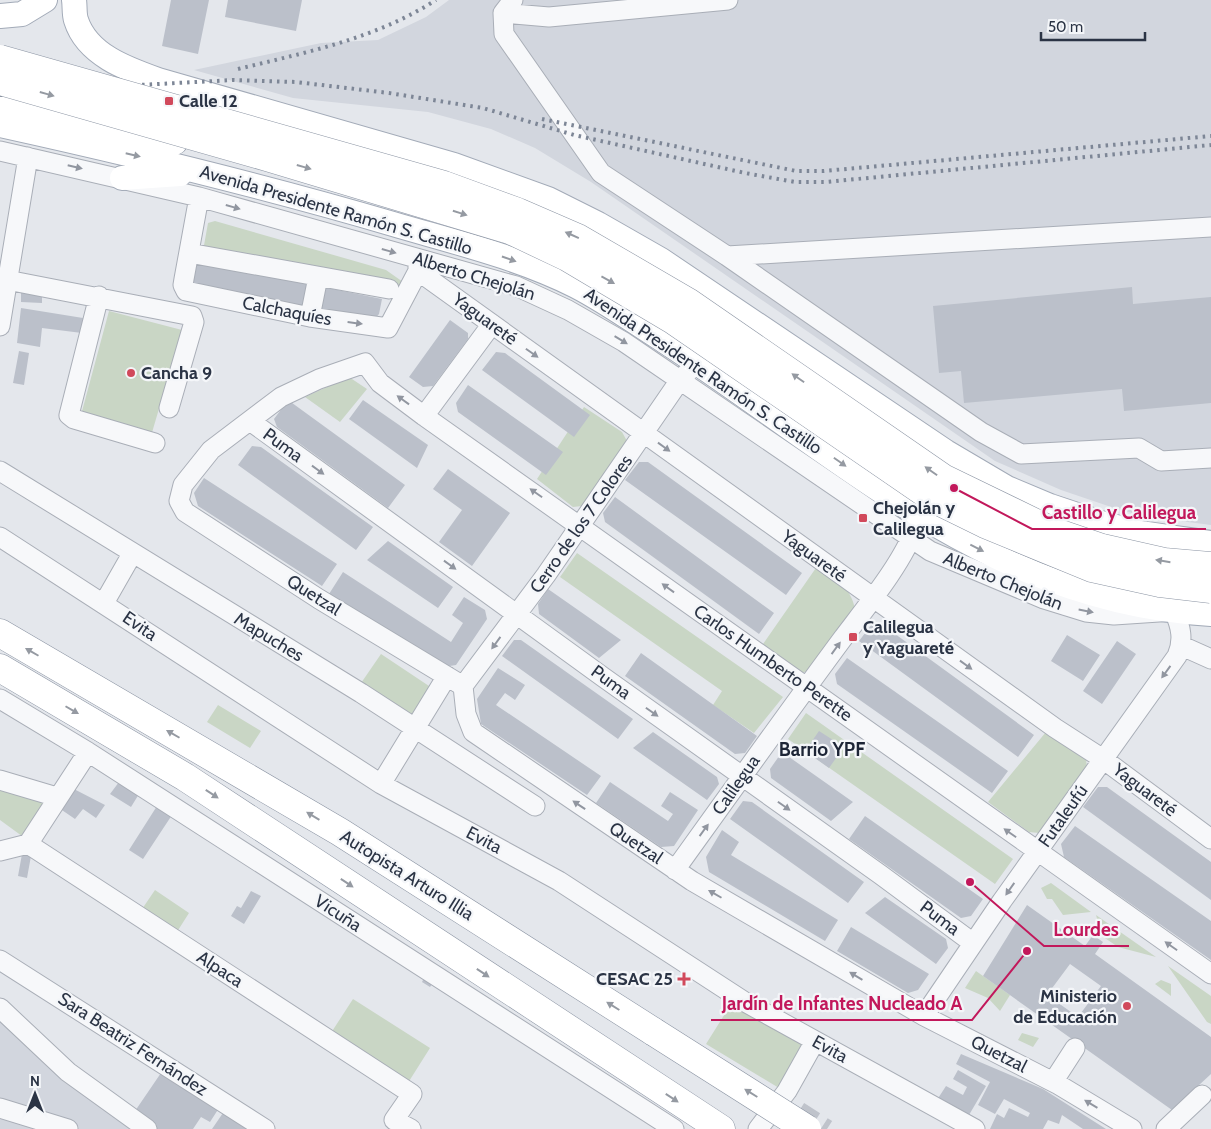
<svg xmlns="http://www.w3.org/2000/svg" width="1211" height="1129" font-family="Cabin,sans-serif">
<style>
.built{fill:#d2d6de}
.green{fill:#c9d6c5}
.building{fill:#bbc0ca;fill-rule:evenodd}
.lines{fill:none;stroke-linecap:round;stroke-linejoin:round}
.minor-tunnel{stroke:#bfc3cb;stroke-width:19;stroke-dasharray:19 9;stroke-linecap:butt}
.minor-casing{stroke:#a9aeb7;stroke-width:21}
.major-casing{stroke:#a3abb8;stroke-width:26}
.highway-casing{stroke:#8b94a3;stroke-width:29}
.minor{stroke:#f7f8fa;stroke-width:19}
.major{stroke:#fff;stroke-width:24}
.highway{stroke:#fff;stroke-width:28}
.rail{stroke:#7d8696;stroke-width:4;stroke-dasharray:2.5 5;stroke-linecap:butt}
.highway-bridge-casing{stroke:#8b94a3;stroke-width:29;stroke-linecap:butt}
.highway-bridge{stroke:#fff;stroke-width:28}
.oneway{fill:#959aa2}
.oneway2{fill:#9196a0}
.poi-dot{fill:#d1495b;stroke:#f4f6f9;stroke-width:2}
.labels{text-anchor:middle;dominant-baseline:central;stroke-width:4.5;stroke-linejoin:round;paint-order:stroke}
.poi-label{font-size:18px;font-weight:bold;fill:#2b3445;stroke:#f4f6f9;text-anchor:start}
.street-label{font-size:18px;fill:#2b3445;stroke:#f4f6f9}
.neighbourhood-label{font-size:19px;font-weight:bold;fill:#1d2536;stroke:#f4f6f9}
.leader{fill:none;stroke:#c2185b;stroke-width:2}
.callout-dot{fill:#c2185b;stroke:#f4f6f9;stroke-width:2}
.callout-label{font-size:19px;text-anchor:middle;font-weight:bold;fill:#c2185b;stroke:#f4f6f9;stroke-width:4.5;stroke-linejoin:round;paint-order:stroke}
</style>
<rect width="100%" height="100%" fill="#e4e7ec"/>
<!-- built -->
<path class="built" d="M449,0H1211V525L1149,517L1120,510L1061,490L995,461L591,182L535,148L491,129L428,112L293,98L194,70L321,43L378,40L426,17Z
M0,1018L137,1129H0Z"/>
<!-- green -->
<path class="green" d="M215,221L386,270L403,282L398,290L203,251L208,223Z
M109,311L182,330L151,436L81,415Z
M349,377L367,389L340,422L305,397Z
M584,407L622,432L627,441L582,506L573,507L537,479Z
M577,553L783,697L754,733L713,705L722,691L560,577Z
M818,565C835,578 851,587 855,609L810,671L799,673L761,647Z
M381,654L435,690L414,722L359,686Z
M218,705L261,731L250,748L207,722Z
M806,713L1013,859L995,884L788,739Z
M1046,732L1086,759L1087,768L1039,833L1029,832L988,802Z
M0,784L49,799L26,839L0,820Z
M1051,883L1091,912L1063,915L1052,899H1047L1041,888Z
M155,890L189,913L175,935L140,912Z
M1096,915L1156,957L1118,947L1102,936Z
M1168,966L1211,996V1024L1207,1022Z
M976,971L1010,995L1000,1011L988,998L965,988Z
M1161,980L1171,984V996L1155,984Z
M353,999L430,1048L406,1086L329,1036Z
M733,1001L810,1048L784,1091L706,1044Z
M1022,1033L1039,1038L1033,1047L1018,1040Z"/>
<!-- building -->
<path class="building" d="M171,0H209L198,54L162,46Z
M228,0H302L296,31L225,17Z
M194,262L311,284L307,310L191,288Z
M323,287L382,299L379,314L373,321L320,310Z
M1132,287L1133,304L1211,297V403L1124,411L1122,389L964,403L961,371L939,373L933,306Z
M21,289L42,290V303L21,302Z
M21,308L83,318L82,333L42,328L40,347L17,343Z
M450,320L468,333V339L433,386L423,387L409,377Z
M19,351L29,353L24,385L13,383Z
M496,352L505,353L590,415L574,437L482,370Z
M468,385L563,452L546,475L458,412L456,403Z
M288,400L405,485L388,508L277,427L274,419Z
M363,400L428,445L417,468L349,419Z
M252,446L261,447L373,527L356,550L238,465Z
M639,462H648L802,573L786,595L625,480Z
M448,469L510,513L472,566L439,542L462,510L433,489Z
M204,478L337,564L322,586L198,506L194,493Z
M615,497L774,613L759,634L605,522L603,513Z
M388,541L453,587L438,608L367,560Z
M343,572L451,642L463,623L452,615L464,597L485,610L487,619L456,665L443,667L329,594Z
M548,589L621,640L599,658L539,614L538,604Z
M880,623L1034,735L1018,757L859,641L872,624Z
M1067,635L1100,655L1083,681L1051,661Z
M514,640H521L633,719L618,739L502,656Z
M1117,641L1136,654L1102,704L1083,691Z
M641,653L757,736L745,753L735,754L625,676Z
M847,658L1008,771L992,793L837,684L835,674Z
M498,668L525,685L515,700L505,693L496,705L601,776L587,795L481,724L477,699Z
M819,731L844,747L829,768L805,751Z
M653,732L717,777L719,784L707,800L633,748Z
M782,752L853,802L831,821L771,778L770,769Z
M119,782L139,794L131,807L110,794Z
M610,782L668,821L673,814L661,806L670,792L698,810L674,846L661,847L596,803Z
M70,787L105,805L96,818L83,809L75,819L56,806Z
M1098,787H1107L1211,862V900L1083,807Z
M743,801L752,802L864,882L848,903L730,819Z
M157,806L172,815L143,859L129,850Z
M865,816L983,899L971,916L961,918L849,839Z
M1075,826L1211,921V960L1064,857L1061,844Z
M722,830L739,842L731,855L838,920L825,941L709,872L706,857Z
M22,854L31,856L27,878L18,876Z
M251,891L261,896L244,924L231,916L237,906L241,908Z
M885,897L946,939L948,948L936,964L865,913Z
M1027,905L1085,946L1093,935L1103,942L1095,954L1211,1037V1074L1172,1110L983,976ZM1070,964L1101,986L1078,1017L1047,995Z
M851,927L929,974L918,990L908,993L837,951Z
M426,974L435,980L430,987L422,982Z
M961,1054L1043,1089L1106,1129H1083L1062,1115L1059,1124L1048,1120L1043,1129H990L997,1114L1004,1118L1009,1108L1028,1117L1030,1113L1004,1099L995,1114L978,1105L990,1082L956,1064Z
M163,1070L219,1108L210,1122L201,1117L193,1129H153L133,1114Z
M958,1070L986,1086L969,1115L956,1108L953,1113L935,1103L946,1086L963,1095L967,1087L953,1079Z
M225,1110L256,1129H212Z"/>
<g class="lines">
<!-- minor-tunnel -->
<path class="minor-tunnel" d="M799,1111L827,1129"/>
<defs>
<path id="minor" d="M513,0L503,13L504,34L601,173L727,256L1211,227
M503,13L549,17L728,0
M0,151L199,197L516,286L568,310L624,342L930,551L1044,599L1086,612L1114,615L1174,611C1181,627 1184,640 1177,656L1002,901L924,1016
M199,197L184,279L183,285L186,291L310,317L388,328L418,271V259
M189,253L389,289
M727,256L981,432L1021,454L1139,448L1161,461L1211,458
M418,271L1055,728L1103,759L1211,839
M7,280L192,316L194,322L169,408
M99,296L69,415L74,419L155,443
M310,317L318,277
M0,326L28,157
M424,416L492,324
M250,421L603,677L881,875L973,943
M0,471L361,693L535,806
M0,537L381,784L559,881L745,1002L975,1129
M104,603L132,554
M1182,646L1211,659
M463,686L546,575L680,380L688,372
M0,699L88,752L674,1129
M0,780L57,797
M381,784L447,676
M28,844L412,1094L394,1120L411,1129
M0,851L28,844L88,752
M675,870C731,792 786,715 843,638C864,610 905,560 915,527
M0,960L265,1129
M0,1008L68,1072L147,1129
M1053,1082L1075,1048
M0,1108L68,1129
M758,1129L787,1091L815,1041
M1132,1129L1059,1085L924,1016L692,881L473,732L466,714L463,686L319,599L185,512L179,501L183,485L211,450L281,397L319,379L365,363L380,383L424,416L1211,974
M1166,1129L1202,1095"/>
<path id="major" d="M74,0C75,6 74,14 76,20C87,55 127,69 158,80L454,165L548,199L598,224L661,260L946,452L1007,488L1050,506L1104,524L1140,533L1211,543
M0,16L22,14L45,0
M0,125C132,154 263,186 393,224C454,242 518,257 576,286C607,302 636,323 666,342C839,455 993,603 1211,614
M122,178L180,174"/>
<path id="highway" d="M0,103L120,132L174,141
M0,633L340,832L654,1032
M0,668L185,777L721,1129"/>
</defs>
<!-- minor casing -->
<use href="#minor" class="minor-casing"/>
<!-- major casing -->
<use href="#major" class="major-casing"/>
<!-- highway casing -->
<use href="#highway" class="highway-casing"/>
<!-- minor -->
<use href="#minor" class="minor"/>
<!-- major -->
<use href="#major" class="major"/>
<!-- highway -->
<use href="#highway" class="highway"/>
<!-- rail -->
<path class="rail" d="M238,69C307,52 375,39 436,0
M0,95L82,88L234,80L296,82L389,93L483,108L574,135L745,173L795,182H826L1211,145
M542,119L796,171H824L1211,136"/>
<defs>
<path id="highway-bridge" d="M0,59L444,185L518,212L578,238L688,302L943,478L1052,531L1102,548L1164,562L1211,566
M0,81L267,157L510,230L567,257L673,320L934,499L985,524L1092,568L1160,583L1211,589
M654,1032L807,1129"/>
</defs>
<!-- highway-bridge casing -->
<use href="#highway-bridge" class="highway-bridge-casing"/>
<!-- highway-bridge -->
<use href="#highway-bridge" class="highway-bridge"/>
</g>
<!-- one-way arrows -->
<defs><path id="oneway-solid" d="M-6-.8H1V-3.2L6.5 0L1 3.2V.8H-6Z" transform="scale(1.25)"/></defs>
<g class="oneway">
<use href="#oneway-solid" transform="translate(47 94) rotate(16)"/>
<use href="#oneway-solid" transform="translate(133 155) rotate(13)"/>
<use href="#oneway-solid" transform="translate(304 167) rotate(16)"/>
<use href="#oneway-solid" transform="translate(460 213) rotate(18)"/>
<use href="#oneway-solid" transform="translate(572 235) rotate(-156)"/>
<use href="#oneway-solid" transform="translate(509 259) rotate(19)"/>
<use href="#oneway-solid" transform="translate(608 280) rotate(29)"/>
<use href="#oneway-solid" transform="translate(798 378) rotate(-145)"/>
<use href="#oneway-solid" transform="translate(840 462) rotate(35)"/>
<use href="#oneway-solid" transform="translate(931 471) rotate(-145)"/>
<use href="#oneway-solid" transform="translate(977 548) rotate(27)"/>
<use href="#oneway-solid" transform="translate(1163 561) rotate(-171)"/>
<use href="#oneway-solid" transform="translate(32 652) rotate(-150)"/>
<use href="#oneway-solid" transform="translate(72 710) rotate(30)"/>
<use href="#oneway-solid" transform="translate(173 734) rotate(-150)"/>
<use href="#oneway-solid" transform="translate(212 794) rotate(33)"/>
<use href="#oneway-solid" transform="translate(313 816) rotate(-149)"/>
<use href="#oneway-solid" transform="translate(347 883) rotate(34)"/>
<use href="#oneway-solid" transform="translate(483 973) rotate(34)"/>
<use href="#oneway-solid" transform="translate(613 1006) rotate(-148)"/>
<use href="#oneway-solid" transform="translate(751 1093) rotate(-148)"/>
<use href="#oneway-solid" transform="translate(672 1098) rotate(33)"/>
</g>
<g class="oneway2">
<use href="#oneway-solid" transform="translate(75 167) rotate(13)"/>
<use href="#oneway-solid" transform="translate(233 207) rotate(16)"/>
<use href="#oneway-solid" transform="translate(389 251) rotate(16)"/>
<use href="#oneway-solid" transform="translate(355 323) rotate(7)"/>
<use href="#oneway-solid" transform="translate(621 340) rotate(31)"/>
<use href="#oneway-solid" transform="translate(532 353) rotate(35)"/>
<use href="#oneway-solid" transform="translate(403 400) rotate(-144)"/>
<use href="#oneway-solid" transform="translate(664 447) rotate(36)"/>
<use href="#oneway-solid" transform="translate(318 470) rotate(36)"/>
<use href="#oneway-solid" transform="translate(536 493) rotate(-145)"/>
<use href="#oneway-solid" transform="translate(450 565) rotate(36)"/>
<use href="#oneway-solid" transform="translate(668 588) rotate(-144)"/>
<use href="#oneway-solid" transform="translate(1086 611) rotate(11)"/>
<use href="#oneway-solid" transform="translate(496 643) rotate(126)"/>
<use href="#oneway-solid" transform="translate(836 648) rotate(-54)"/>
<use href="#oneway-solid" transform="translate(966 665) rotate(36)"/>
<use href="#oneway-solid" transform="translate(1166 672) rotate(126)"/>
<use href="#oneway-solid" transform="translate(652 712) rotate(35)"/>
<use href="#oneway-solid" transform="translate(579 805) rotate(-146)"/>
<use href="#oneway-solid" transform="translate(784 806) rotate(35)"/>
<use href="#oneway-solid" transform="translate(704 830) rotate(-54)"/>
<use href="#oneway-solid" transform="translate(1010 833) rotate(-145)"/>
<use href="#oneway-solid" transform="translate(1010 889) rotate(125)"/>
<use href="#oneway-solid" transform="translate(715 894) rotate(-150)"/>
<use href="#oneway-solid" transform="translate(1171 946) rotate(-145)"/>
<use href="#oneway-solid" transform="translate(856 976) rotate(-149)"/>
<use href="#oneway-solid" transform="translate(1091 1104) rotate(-149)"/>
</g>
<!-- markers -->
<g class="poi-dot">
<rect x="164" y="96" width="10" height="10" rx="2.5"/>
<circle cx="131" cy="373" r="5"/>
<rect x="858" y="513" width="10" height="10" rx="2.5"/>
<rect x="848" y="632" width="10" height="10" rx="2.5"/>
<path d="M681.5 971.5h5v5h5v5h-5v5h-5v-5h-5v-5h5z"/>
<circle cx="1127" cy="1006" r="5"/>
</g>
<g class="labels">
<!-- poi labels -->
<g class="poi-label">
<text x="179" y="101">Calle 12</text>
<text x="141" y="373">Cancha 9</text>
<text x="873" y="508">Chejolán y<tspan x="873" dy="21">Calilegua</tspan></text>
<text x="863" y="627">Calilegua<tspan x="863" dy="21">y Yaguareté</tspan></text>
<text x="673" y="979" text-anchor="end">CESAC 25</text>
<text x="1117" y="996" text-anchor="end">Ministerio<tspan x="1117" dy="21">de Educación</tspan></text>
</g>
<!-- street labels -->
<g class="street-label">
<text transform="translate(336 210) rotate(16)">Avenida Presidente Ramón S. Castillo</text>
<text transform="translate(474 276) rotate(17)">Alberto Chejolán</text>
<text transform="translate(287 311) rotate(11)">Calchaquíes</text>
<text transform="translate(485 319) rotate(36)">Yaguareté</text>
<text transform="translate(703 371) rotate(34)">Avenida Presidente Ramón S. Castillo</text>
<text transform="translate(283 445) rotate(36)">Puma</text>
<text transform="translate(581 524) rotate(-55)">Cerro de los 7 Colores</text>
<text transform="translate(814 556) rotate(36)">Yaguareté</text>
<text transform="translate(1003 581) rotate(22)">Alberto Chejolán</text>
<text transform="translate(314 595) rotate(32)">Quetzal</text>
<text transform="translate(140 626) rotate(34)">Evita</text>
<text transform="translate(269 637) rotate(31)">Mapuches</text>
<text transform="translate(773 663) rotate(35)">Carlos Humberto Perette</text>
<text transform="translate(611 682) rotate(36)">Puma</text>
<text transform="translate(736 785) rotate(-55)">Calilegua</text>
<text transform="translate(1145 790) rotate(37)">Yaguareté</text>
<text transform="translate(1063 816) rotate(-55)">Futaleufú</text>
<text transform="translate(484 840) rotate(28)">Evita</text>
<text transform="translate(636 843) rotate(34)">Quetzal</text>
<text transform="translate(407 875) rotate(32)">Autopista Arturo Illia</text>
<text transform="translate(338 913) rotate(33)">Vicuña</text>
<text transform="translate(940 918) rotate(37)">Puma</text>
<text transform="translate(220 969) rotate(33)">Alpaca</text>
<text transform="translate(133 1044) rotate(33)">Sara Beatriz Fernández</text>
<text transform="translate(830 1049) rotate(29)">Evita</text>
<text transform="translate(999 1054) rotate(27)">Quetzal</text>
</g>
<!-- neighbourhood labels -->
<g class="neighbourhood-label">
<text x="822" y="749">Barrio YPF</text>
</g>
</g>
<!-- callouts -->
<path class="leader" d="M954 488L1032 529H1206M970 882L1044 946H1129M1027 951L972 1020H711"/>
<g class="callout-dot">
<circle cx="954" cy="488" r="5"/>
<circle cx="970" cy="882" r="5"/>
<circle cx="1027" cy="951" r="5"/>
</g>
<g class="callout-label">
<text x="1119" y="519">Castillo y Calilegua</text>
<text x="1086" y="936">Lourdes</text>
<text x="842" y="1010">Jardín de Infantes Nucleado A</text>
</g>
<!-- north arrow -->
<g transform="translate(35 1094)" stroke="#f4f6f9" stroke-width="4" paint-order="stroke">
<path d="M0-4L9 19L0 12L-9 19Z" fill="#2b3445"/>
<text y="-8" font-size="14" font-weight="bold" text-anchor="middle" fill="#2b3445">N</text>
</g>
<!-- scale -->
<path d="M1041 32v8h104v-8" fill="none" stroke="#2b3445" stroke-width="2.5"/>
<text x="1048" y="32" font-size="15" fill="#2b3445" stroke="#f4f6f9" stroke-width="4" paint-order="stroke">50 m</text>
</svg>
